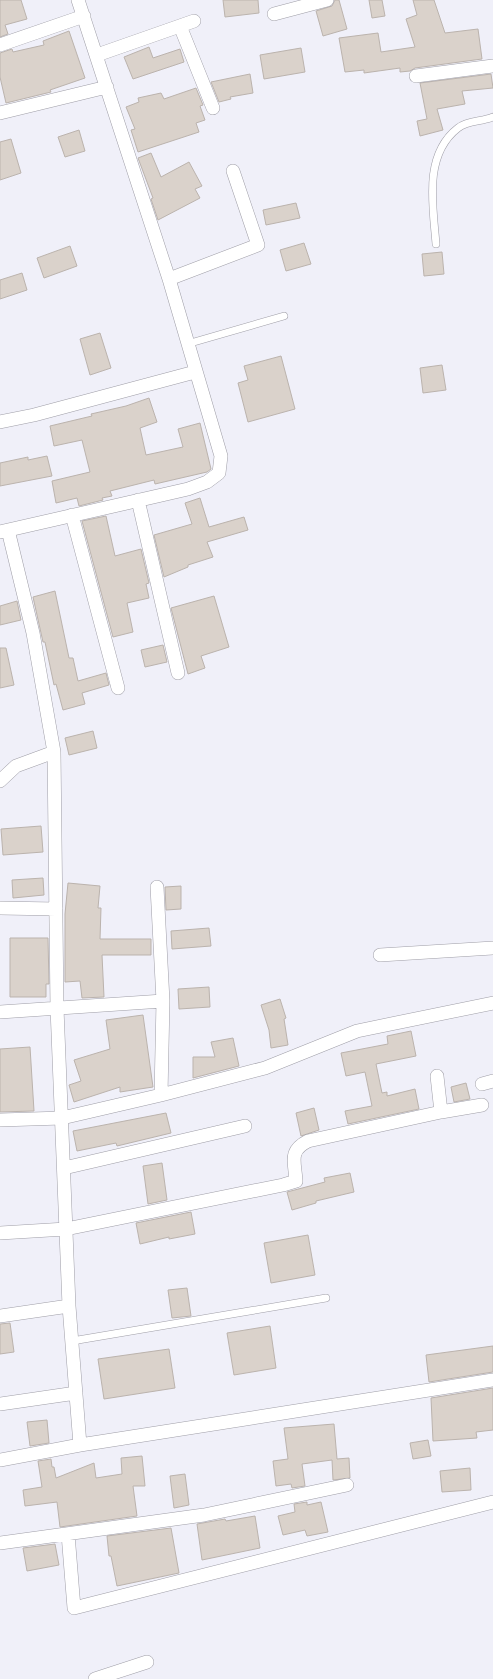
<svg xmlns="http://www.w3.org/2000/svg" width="493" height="1679" font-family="'DejaVu Sans',sans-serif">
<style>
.building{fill:#dad2cb;stroke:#bbb3ad}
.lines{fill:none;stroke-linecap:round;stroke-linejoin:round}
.service-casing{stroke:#9f9ea7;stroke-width:8}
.minor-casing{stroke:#9f9ea7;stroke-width:14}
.service{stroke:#fff;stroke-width:7}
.minor{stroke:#fff;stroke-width:13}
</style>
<rect width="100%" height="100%" fill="#f0f0f9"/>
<!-- building -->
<path class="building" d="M0,0H21L27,19L5,25L8,34L0,37Z
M223,0H258L259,13L225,17Z
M335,0H339L347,29L323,36L316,11L332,6Z
M369,0H382L385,16L372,18Z
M413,0H434L445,33L478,29L482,59L415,68L410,71L400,72V68L364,73V70L345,72L339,38L378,33L381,52L415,47L406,19L417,15Z
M69,31L85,78L50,90L51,92L6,103L0,77V53L12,49L13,52L44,45L43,41Z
M149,47L153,58L180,49L184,62L133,79L124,57Z
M301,48L305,72L264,79L260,55Z
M250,74L253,93L230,97L231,99L219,102L211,82Z
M491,74L493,88L462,91L465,104L437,109L443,130L420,136L417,121L427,119L420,83Z
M196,88L203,105L200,106L205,120L196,123L199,132L138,152L131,130L135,129L126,107L139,102L138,98L161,93L164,99Z
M79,130L85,151L65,157L58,137Z
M11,139L21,173L0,180V142Z
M151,153L161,177L189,162L202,186L195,189L200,198L158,220L151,199L153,198L138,158Z
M296,203L300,218L266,225L263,210Z
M304,243L311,264L286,271L280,250Z
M70,246L77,266L44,278L37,258Z
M442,252L444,274L424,276L422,254Z
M22,273L27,290L0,299V280Z
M100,333L111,368L90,375L80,339Z
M281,356L295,409L248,422L238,383L248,380L244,366Z
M442,365L446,390L423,393L420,368Z
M149,398L157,422L140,428L146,455L183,447L178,429L200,423L211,469L207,472L155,484L154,480L110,491L112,496L102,498L103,500L79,506L77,498L56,503L52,481L90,472L82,440L54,446L50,426L92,416L91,414L126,406Z
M47,456L52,476L0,486V463L28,457V460Z
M200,498L209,527L244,517L248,530L207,542L213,557L188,565V567L164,577L154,535L192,524L185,503Z
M106,516L115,556L141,549L149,583L146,584L149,598L127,603L133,632L113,637L82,521Z
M55,591L69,658H73L78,681L106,673L109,685L82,693L85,704L63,710L56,684L54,685L45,642H43L33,597Z
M214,596L229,647L201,656L205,668L188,674L171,608Z
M17,601L21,620L0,625V606Z
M163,645L167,662L145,667L141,650Z
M0,648H6L14,685L0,688Z
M93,731L97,748L69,755L65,738Z
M41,826L43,852L3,855L1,829Z
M43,878L44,895L13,898L12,880Z
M68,883L100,886L98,908H101L100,939H151V955H102L104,997L82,998L80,981L65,982V914Z
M181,886V909L166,910L165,887Z
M209,928L211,946L172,949L171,931Z
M10,938H48L49,984H46V997H10Z
M209,987L210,1007L179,1009L178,989Z
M280,999L286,1018L284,1019L288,1045L271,1048L269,1030L261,1005Z
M143,1015L153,1087L120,1092V1087L74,1102L69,1085L81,1081L74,1060L110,1049L106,1020Z
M411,1031L416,1056L376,1064L382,1093L387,1092V1096L415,1089L419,1109L348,1124L345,1111L372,1106L365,1072L346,1076L341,1053L388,1044L387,1036Z
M233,1038L239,1066L193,1078V1057H215L211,1042Z
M30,1047L34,1111L0,1112V1049Z
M466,1083L470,1099L454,1102L451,1087Z
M314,1108L319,1130L301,1136L296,1113Z
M166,1113L171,1133L117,1146L116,1143L77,1151L73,1131Z
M162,1163L167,1200L148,1204L143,1166Z
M350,1173L354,1192L316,1201V1203L292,1210L287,1192L325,1182L324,1178Z
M191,1212L195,1234L169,1239V1237L140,1244L136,1223Z
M308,1235L315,1275L271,1283L264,1243Z
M187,1288L191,1316L172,1318L168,1290Z
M10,1323L14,1352L0,1354V1324Z
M270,1326L276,1368L234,1375L227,1333Z
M493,1346V1372L429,1382L426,1355Z
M169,1349L175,1388L104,1399L98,1359Z
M493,1388V1430L476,1432L477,1438L433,1441L431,1398Z
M47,1420L49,1443L30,1446L27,1422Z
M334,1424L337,1459L349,1458L350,1478L333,1480L332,1460L302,1464L305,1486L292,1488L291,1484L276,1486L273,1461L288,1459L284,1428Z
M428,1440L431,1456L413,1459L410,1443Z
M142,1456L145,1486H133L137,1516L60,1527L57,1502L25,1506L23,1490L42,1487L38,1461L51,1459L52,1467H54L56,1478L94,1463L96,1478L122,1474L121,1458Z
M470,1468L471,1490L442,1492L440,1471Z
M185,1474L189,1505L174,1508L170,1476Z
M307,1502V1505L321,1502L328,1532L307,1536L305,1530L283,1535L278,1516L295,1512L294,1504Z
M255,1516L260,1548L202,1560L197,1524L225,1519L226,1521Z
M171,1528L179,1573L117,1586L111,1556H109L107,1536Z
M55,1544L59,1565L27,1571L23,1548Z"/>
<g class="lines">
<defs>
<path id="service" d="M436,244C433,206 423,155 458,128C468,120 482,122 493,117
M187,344L284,316
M72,1341L326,1298"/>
<path id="minor" d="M274,14L327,0
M180,26L213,108
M0,45L84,16
M97,55L194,21
M416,76L493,66
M0,113L107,87
M169,279L258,245L233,171
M0,422L34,415L195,372
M138,500L178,673
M72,515L118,688
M8,530L33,633L54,752L57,1008L69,1306L80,1445
M0,532L188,489L207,482L219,473L221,456L169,279L78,0
M0,781L16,766L54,752
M157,887L163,1001L161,1095
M0,908L56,909
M380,955L493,948
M0,1012L163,1001
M437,1076L441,1112
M482,1084L493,1081
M0,1120L62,1118L161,1095L265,1068L357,1031L493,1003
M64,1168L245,1126
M0,1233L66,1229L283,1185L296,1181C295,1162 288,1151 308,1141L441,1112L482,1105
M0,1316L69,1306
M0,1404L76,1393
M0,1460L80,1445L493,1380
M68,1534L74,1608L493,1502
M0,1543L204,1515L347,1485
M95,1679L147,1662"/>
</defs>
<!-- service casing -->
<use href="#service" class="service-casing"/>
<!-- minor casing -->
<use href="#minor" class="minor-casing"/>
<!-- service -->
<use href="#service" class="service"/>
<!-- minor -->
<use href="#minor" class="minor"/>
</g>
</svg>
